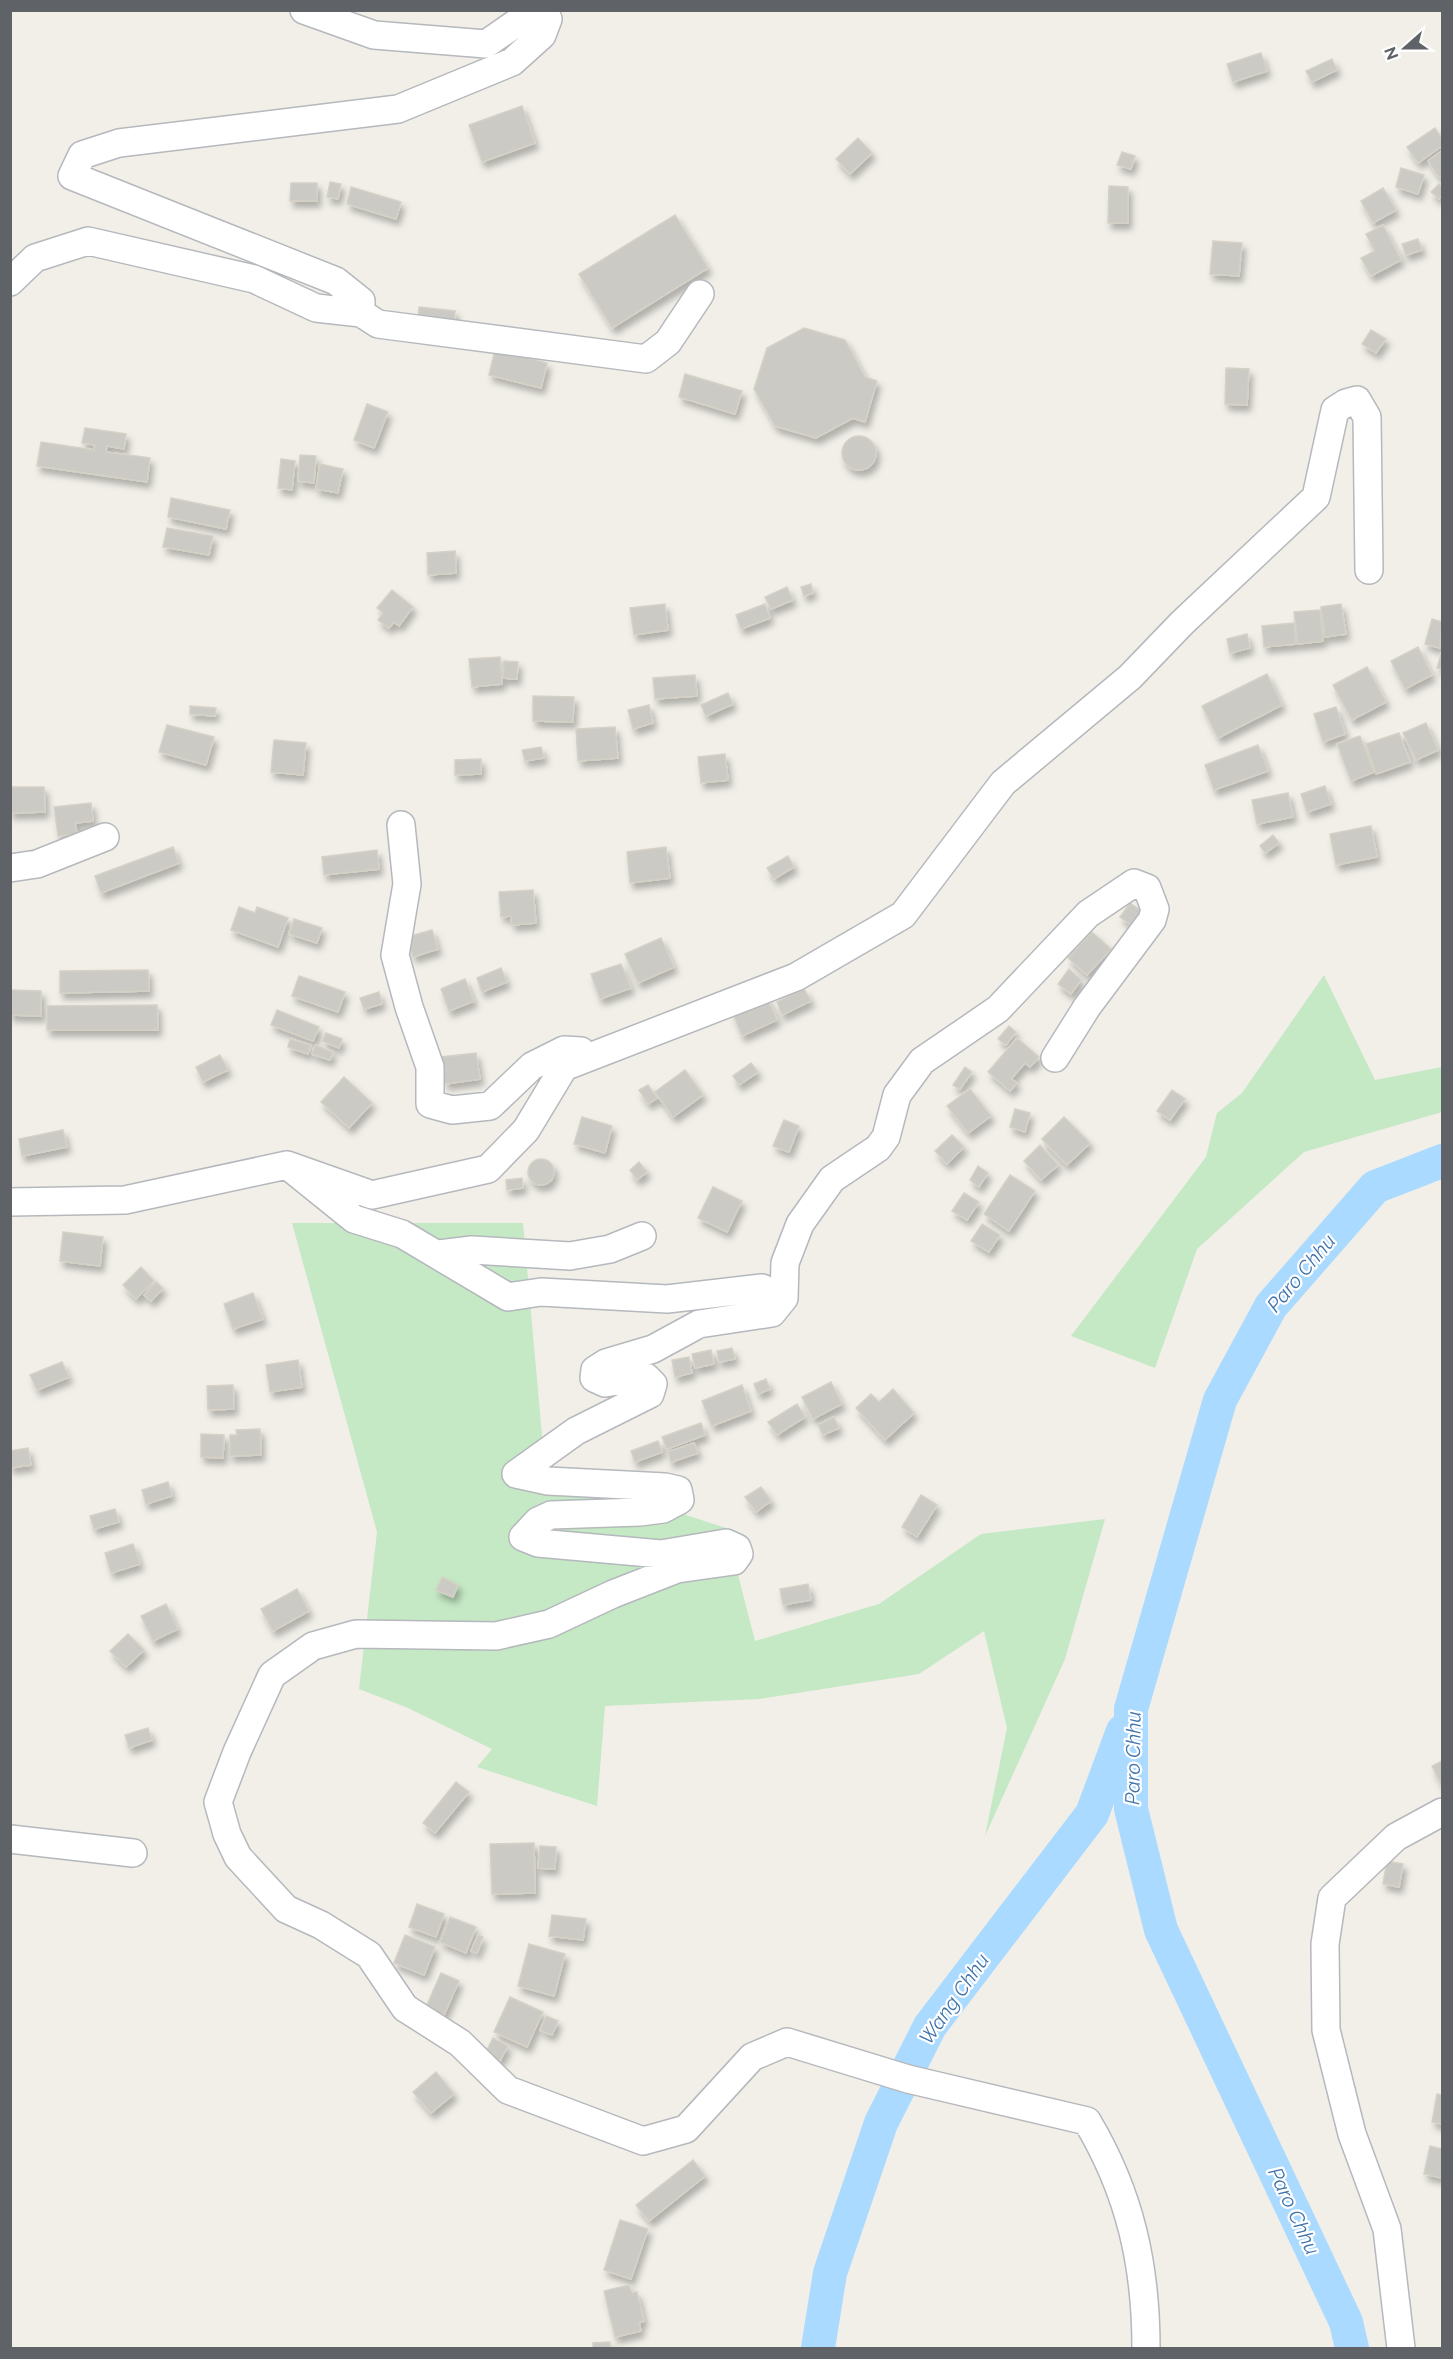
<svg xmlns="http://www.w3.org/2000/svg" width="1453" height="2359" font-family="Raleway,sans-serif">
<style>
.green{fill:#c5e8c5}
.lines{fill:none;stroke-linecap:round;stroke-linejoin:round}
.river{stroke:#aadaff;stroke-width:34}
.building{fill:#cccac5;stroke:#d6d1c6;stroke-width:1.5;filter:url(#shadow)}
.minor-casing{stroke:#b5b8bc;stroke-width:30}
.minor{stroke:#fff;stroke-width:27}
.labels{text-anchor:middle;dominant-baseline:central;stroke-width:4.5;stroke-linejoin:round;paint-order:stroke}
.water-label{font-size:20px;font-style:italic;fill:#4174aa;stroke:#fff}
</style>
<defs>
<filter id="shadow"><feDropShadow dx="3.5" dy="6" stdDeviation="3" flood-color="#0004"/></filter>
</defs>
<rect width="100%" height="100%" fill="#f1efe8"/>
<!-- green -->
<path class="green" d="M1324,975L1375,1080L1442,1067V1112L1304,1152L1197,1249L1155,1368L1071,1336L1206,1157L1217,1113L1242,1093Z
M292,1223H523L545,1469L726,1528L755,1641L879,1604L981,1534L1105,1519L1065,1659L985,1836L1007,1728L984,1631L919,1674L759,1699L605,1706L597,1806L477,1767L492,1749L408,1708L359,1689L377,1532Z"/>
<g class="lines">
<!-- river -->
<path class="river" d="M818,2348L830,2273L881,2123L930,2026L1092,1814L1123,1731
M1352,2348L1346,2322L1161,1930L1131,1809V1709L1220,1400L1271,1306L1375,1187L1442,1161"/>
</g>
<!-- building -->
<path class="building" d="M1261,53L1267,71L1233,82L1227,64Z
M1332,59L1337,70L1312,82L1306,71Z
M522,106L535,143L482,162L469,125Z
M1435,128L1442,139V146L1418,163L1407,147Z
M858,138L872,153L850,174L836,159Z
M1442,151V175L1439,177L1428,161Z
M1122,152L1135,156L1131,169L1117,165Z
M1401,168L1424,175L1418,194L1396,187Z
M330,182L341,184L338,199L327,197Z
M291,183H317V201H290Z
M1439,184L1442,187V195L1439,199L1431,192Z
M1109,186L1128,187V223H1108Z
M351,187L401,202L396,219L347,204Z
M1383,188L1396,210L1373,223L1361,201Z
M675,215L708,268L612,328L579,274Z
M1383,225L1401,260L1371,276L1361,258L1375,251L1366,234Z
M1418,239L1422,250L1406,255L1402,244Z
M1213,241L1242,243L1239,276L1210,274Z
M419,307L455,311L454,327L418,323Z
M804,328L845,340L865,377L877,381L865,422L853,418L816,438L775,426L754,389L767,348Z
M1371,330L1386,339L1376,353L1362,344Z
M495,350L547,363L541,388L489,375Z
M1226,368L1249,369L1247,405L1225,404Z
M685,374L742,391L735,414L679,397Z
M367,404L388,412L374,448L354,440Z
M85,428L126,434L124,449L107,446L106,452L150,458L147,482L37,466L41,442L94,450L95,445L82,443Z
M842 453a17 17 0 1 1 34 0a17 17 0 1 1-34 0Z
M300,455L316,456L314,483L298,481Z
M281,459L295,461L292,490L278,488Z
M320,464L343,469L338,493L316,489Z
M171,498L230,510L226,529L168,517Z
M167,528L213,536L209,555L163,547Z
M455,551L456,573L428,575L427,553Z
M811,584L813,593L804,596L801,587Z
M787,587L793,600L771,609L765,597Z
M392,590L413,607L399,626L394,622L389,628L378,620L383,613L377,608Z
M665,604L668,630L634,635L630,608Z
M765,604L770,618L741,629L736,615Z
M1341,604L1346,634L1325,637L1321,607Z
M1320,610L1323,641L1298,644L1294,612Z
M1432,619L1442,622L1440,648L1425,644Z
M1294,623L1296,644L1264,647L1262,626Z
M1247,634L1250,648L1230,653L1227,639Z
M1418,647L1432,675L1405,689L1391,661Z
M1442,651V669L1437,668Z
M500,657L502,684L472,687L469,659Z
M504,661L518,662L517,679L503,678Z
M1367,667L1386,702L1352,720L1333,685Z
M1267,674L1282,705L1218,738L1202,706Z
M695,675L697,696L655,699L653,678Z
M728,693L733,704L706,716L701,705Z
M533,696L574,697L573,722L533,721Z
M649,705L653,723L633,729L628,710Z
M190,706L216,708L215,716L190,714Z
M1336,707L1345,734L1323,742L1314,714Z
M1426,723L1438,750L1416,760L1403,733Z
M167,725L214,737L206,765L159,752Z
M615,727L618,758L578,761L576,729Z
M1399,733L1410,762L1376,774L1366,744Z
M1360,736L1374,772L1351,781L1337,744Z
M274,740L306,743L303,775L271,772Z
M1258,745L1268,771L1214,790L1205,765Z
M541,747L544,758L525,761L522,750Z
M725,754L728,780L701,783L698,757Z
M481,759V774L455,775V760Z
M1325,786L1331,804L1307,812L1301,794Z
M10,787H44L45,812L10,813Z
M1288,793L1293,817L1257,824L1252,800Z
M91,803L93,821L75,823L77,834L58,836L54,807Z
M1371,826L1377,857L1336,865L1330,834Z
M1273,835L1279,843L1265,853L1260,846Z
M173,847L179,863L101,893L95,876Z
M666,847L670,878L630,883L627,852Z
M377,850L379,869L324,875L322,857Z
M788,856L794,867L774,879L767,868Z
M533,890L536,923L512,925L511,916L501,917L499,892Z
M1130,903L1144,913L1134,927L1120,917Z
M239,907L255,913L257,907L288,918L278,947L231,930Z
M294,919L322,928L317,943L289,934Z
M432,930L438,949L413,957L407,937Z
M1092,932L1111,949L1087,975L1068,958Z
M661,938L674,967L638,983L625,954Z
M621,964L631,988L600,999L591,974Z
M501,968L507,982L482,992L477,978Z
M1069,969L1081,980L1071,994L1058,984Z
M148,970L149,991L60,993V971Z
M299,976L345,992L338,1012L292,996Z
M465,979L474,1001L449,1011L441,989Z
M804,989L811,1001L782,1015L777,1002Z
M10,990L41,991V1016L10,1015Z
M379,992L382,1004L364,1009L360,998Z
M766,996L777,1020L742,1036L732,1011Z
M157,1005L158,1030H47V1006Z
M277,1010L319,1027L313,1041L271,1025Z
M1009,1026L1016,1032L1006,1045L998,1039Z
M326,1033L342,1039L339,1048L322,1041Z
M1017,1038L1039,1057L1030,1067L1025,1063L1011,1079L1017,1083L1010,1091L988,1072Z
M290,1039L311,1045L308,1054L288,1047Z
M315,1045L333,1052L330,1060L312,1054Z
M476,1053L480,1079L445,1084L441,1057Z
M220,1055L228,1070L203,1082L196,1067Z
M751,1063L758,1072L739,1085L733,1076Z
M965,1067L972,1072L960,1089L953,1085Z
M685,1070L703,1095L673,1117L655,1092Z
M344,1077L372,1103L349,1128L321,1102Z
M648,1085L657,1098L648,1104L639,1090Z
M970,1089L991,1116L968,1133L947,1106Z
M1172,1090L1185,1099L1170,1120L1157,1111Z
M1015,1109L1030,1113L1025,1132L1010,1127Z
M582,1117L612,1126L605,1153L574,1144Z
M1064,1117L1090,1143L1067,1165L1042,1139Z
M784,1120L799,1126L789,1152L773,1146Z
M63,1130L67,1147L22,1156L19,1139Z
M952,1135L964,1147L947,1164L935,1151Z
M1040,1145L1058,1165L1041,1180L1024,1161Z
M528 1172a13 13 0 1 1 26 0a13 13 0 1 1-26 0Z
M639,1162L647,1172L637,1180L630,1170Z
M978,1166L988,1173L979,1187L970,1180Z
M1010,1175L1035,1191L1009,1231L984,1214Z
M522,1178L523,1188L507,1190L506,1180Z
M713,1187L742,1201L727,1232L698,1218Z
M964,1193L979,1202L967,1220L952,1211Z
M982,1224L1000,1235L989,1252L971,1241Z
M63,1232L103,1237L100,1266L60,1261Z
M141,1267L154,1281L136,1299L123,1285Z
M156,1282L163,1288L151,1301L144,1295Z
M253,1293L263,1319L233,1329L224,1304Z
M732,1348L735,1359L719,1362L717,1351Z
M711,1350L714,1364L695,1368L692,1354Z
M689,1357L692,1373L675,1377L672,1360Z
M298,1360L302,1387L270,1392L266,1365Z
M62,1362L69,1377L37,1390L30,1375Z
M766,1379L770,1389L758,1394L754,1384Z
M831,1382L842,1404L813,1419L802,1397Z
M233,1385L234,1409L208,1410L207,1386Z
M742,1385L751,1411L712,1426L702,1401Z
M893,1389L914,1413L885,1440L856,1408L871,1394L879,1402Z
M797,1404L805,1417L777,1435L768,1422Z
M834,1417L839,1428L823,1435L818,1425Z
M701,1423L705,1435L667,1449L662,1437Z
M260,1429L261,1455L230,1456V1435H237L236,1430Z
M201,1434L224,1435L223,1458L201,1457Z
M658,1441L662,1452L635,1462L631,1451Z
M694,1443L698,1453L671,1462L668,1452Z
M28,1448L31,1465L10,1468V1451Z
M168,1482L172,1496L146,1504L142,1490Z
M761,1487L771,1501L756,1512L745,1497Z
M921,1495L937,1505L917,1537L902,1527Z
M115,1509L119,1522L94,1529L90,1516Z
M133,1544L140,1564L111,1573L105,1553Z
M442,1577L458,1585L453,1597L436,1590Z
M808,1584L811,1600L783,1605L780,1589Z
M297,1589L309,1611L273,1631L261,1609Z
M166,1604L178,1629L153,1641L141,1616Z
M128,1634L144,1650L126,1667L110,1651Z
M148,1728L152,1740L129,1748L125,1735Z
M1442,1761V1786L1432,1766Z
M456,1782L469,1792L435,1833L423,1823Z
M534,1843L535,1893L492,1894L490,1844Z
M540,1846L556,1847L555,1869L538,1868Z
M1387,1861L1403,1864L1399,1887L1383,1884Z
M417,1904L444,1914L436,1937L409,1927Z
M552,1915L586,1919L583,1940L549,1936Z
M450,1917L476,1927L466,1953L440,1942Z
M405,1935L435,1947L424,1975L394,1963Z
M478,1935L483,1937L477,1953L471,1951Z
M529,1944L565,1954L554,1996L518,1986Z
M441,1973L459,1981L444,2015L426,2007Z
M510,1997L543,2012L527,2047L494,2032Z
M546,2016L558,2021L552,2035L540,2030Z
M493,2038L508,2046L500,2061L485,2054Z
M436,2072L454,2094L431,2113L413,2092Z
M1437,2094L1442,2095V2124L1432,2122Z
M1430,2146L1442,2149V2178L1424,2174Z
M693,2160L705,2176L649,2221L636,2205Z
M620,2220L648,2229L631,2279L604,2270Z
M629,2285L632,2293L637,2292L644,2321L639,2323L641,2331L615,2337L604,2291Z
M610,2342V2348H593V2343Z"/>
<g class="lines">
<defs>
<path id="minor" d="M304,10L374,35L486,44L535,10
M10,282L35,258L88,241L254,279L316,308L361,313L378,324L646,359L668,342L700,294
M361,313V301L336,281L72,176L82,155L119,143L398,109L512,62L542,35L548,19L537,10
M401,825L407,884L395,955L409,1007L430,1067V1104L452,1110L490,1106L532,1066L564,1050L581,1051
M10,868L37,864L105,837
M287,1165L354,1219L402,1234L508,1297L541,1292L667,1299L762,1288L784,1298L772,1313L699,1324L653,1349L606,1363L595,1370L594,1378L605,1383L646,1377L653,1384L650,1394L576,1431L516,1474L548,1481L665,1487L678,1490L680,1500L663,1509L640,1512L551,1515L538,1521L523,1537L538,1543L661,1554L726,1543L737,1548L739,1554L734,1561L677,1569L613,1594L549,1624L496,1636L356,1634L313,1646L272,1675L237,1752L218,1802L227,1834L238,1857L286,1909L321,1925L369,1955L405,2008L460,2043L508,2090L643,2141L686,2129L752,2057L787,2042L908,2079L1087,2121C1130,2193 1146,2265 1146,2348
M10,1202L125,1200L287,1165L372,1195L488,1169L526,1130L564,1067L796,977L903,915L1003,783L1130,677L1182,623L1316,497L1335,410L1346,403L1357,400L1367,417L1369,570
M439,1254L472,1250L570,1256L610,1249L642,1236
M784,1298L785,1263L800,1224L832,1179L878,1148L886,1137L897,1095L922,1061L998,1009L1088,914L1134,883L1147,888L1155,909L1152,920L1087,1007L1055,1058
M10,1839L133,1853
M1401,2348L1387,2229L1352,2134L1326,2030L1325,1944L1332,1898L1396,1837L1442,1812"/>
</defs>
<!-- minor casing -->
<use href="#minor" class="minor-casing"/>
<!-- minor -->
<use href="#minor" class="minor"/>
</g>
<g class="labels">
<!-- water labels -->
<g class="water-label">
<text transform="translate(1301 1273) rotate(-50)">Paro Chhu</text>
<text transform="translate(1133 1758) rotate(-89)">Paro Chhu</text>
<text transform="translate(954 1999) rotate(-55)">Wang Chhu</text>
<text transform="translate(1294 2211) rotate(65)">Paro Chhu</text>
</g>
</g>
<!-- border -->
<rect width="1453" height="2359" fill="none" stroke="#5f6368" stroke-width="24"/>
<!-- north arrow -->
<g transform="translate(1405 48) rotate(249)" stroke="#ffffff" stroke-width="4.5" paint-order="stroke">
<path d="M0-4.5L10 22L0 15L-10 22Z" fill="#5f6368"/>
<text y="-9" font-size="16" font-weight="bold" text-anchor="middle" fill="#5f6368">N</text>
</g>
</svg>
